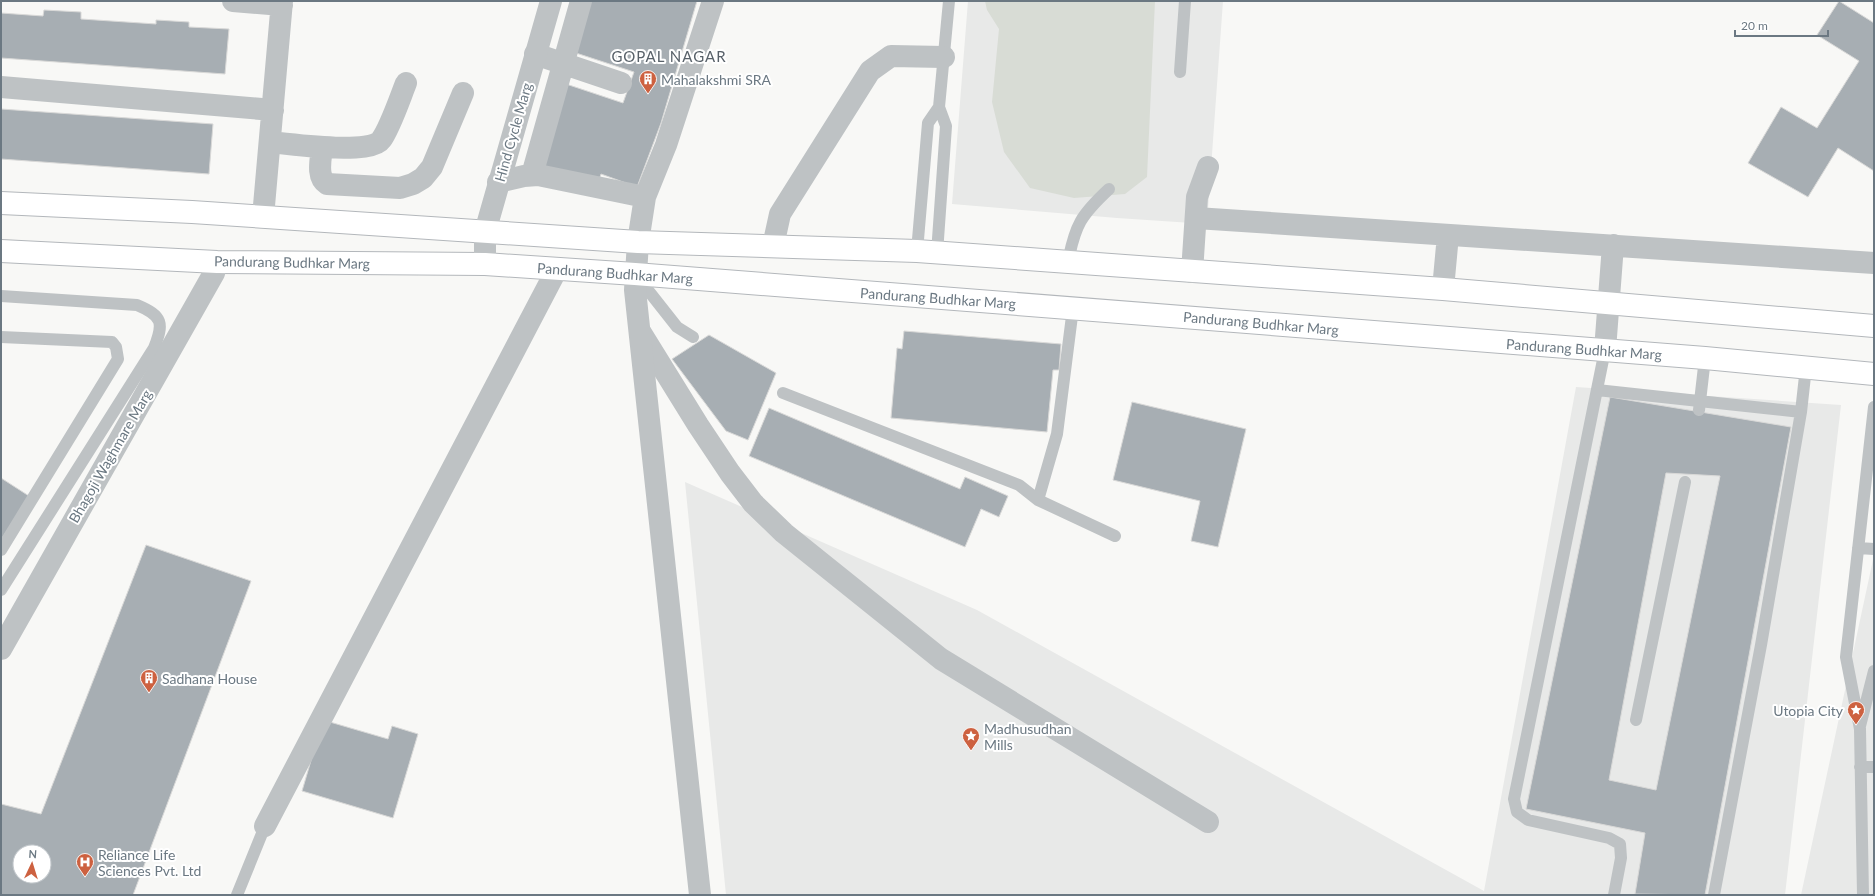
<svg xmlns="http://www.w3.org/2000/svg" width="1875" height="896" font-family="Lato,sans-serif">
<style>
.built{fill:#e8e9e8}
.green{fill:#d8dcd5}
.building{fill:#a7aeb3;stroke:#d9d9d8;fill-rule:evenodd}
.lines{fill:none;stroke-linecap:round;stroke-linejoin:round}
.secondary-casing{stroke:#b3b7bb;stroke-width:24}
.service{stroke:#bec2c4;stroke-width:12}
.minor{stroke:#bec2c4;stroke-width:22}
.tertiary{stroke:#bec2c4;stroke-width:22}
.secondary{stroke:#fff;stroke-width:22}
.labels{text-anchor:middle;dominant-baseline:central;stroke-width:4;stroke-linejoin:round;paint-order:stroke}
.poi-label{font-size:14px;fill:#6b7882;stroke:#fff;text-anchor:start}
.street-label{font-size:14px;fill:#6b7882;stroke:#fff}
.neighbourhood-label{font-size:15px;letter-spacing:1px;fill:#586169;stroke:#fff}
</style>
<rect width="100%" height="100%" fill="#f8f8f6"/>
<!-- built -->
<path class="built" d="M968,1H1223L1207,224L1117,218L952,204Z
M1576,387L1841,405L1785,895H726L685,482L977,610L1484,891Z
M1874,555V895H1801Z"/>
<!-- green -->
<path class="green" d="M985,1H1155L1147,177L1125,194L1074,198L1030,188L1004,152L992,102L999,29L987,10Z"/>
<!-- building -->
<path class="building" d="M590,1H697L661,123L637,187L601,174L597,186L540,169L566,84L623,103L634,72L576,53Z
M1839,1L1874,23V171L1838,148L1808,197L1748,163L1781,107L1817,128L1859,61L1817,35Z
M44,10L81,12V19L156,24V20L189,22V27L229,29L225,74L1,58V13L43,16Z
M1,109L213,124L209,174L1,159Z
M904,331L1061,344L1059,370H1053L1047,432L891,418L897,348L902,349Z
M709,335L776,373L748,440L726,431L672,359Z
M1610,397L1791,427L1705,895L1635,894L1645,833L1526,809ZM1666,473L1720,476L1656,790L1609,780Z
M1132,402L1246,429L1218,547L1191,541L1200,501L1113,480Z
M769,408L960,489L965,477L1008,496L999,517L981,509L965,547L749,456Z
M1,478L29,496L1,540Z
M146,545L251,581L133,895H1V804L41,814ZM20,852H44V876H20Z
M323,720L388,739L392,726L418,734L393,818L302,791Z"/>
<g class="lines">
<defs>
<path id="secondary" d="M1,203L192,212L638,242L917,251L1443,289L1874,326
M1,251L217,262L485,264L635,274L1705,358L1874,374"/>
</defs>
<!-- secondary casing -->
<use href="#secondary" class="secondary-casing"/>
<!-- service -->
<path class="service" d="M1180,72L1185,1
M939,107L949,1
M917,251L928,123L939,107L946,126L937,253
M1068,262C1075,225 1081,215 1109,189
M636,275L677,327L693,337
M1,296L137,305C163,316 164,323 154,348L1,590
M1,337L112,342L116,347L118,359L1,550
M1605,350L1514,799L1517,812L1528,820L1609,838L1620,844L1621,858L1614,895
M1597,390L1801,412L1761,645L1714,895
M783,393L1019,485L1038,500L1115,536
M1699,410L1705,358
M1801,412L1806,367
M1038,500L1057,434L1073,308
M1858,548L1874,549
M1636,720L1685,482
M1860,726L1874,671
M1860,767H1874
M237,895L265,826
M1863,895L1860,729L1846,657L1874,407"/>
<!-- minor -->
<path class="minor" d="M233,1L282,5
M535,54L621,83
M1,87L273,110
M270,142C289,144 371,155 381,140C390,128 400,98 406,83
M322,147C321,159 316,177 327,184L400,188L413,184L423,178L432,167L463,93
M532,175L581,1
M498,182L524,176L538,175L645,197
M263,217L282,1
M1196,218L1874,263
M638,242L645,197L666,145L713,1
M773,246L780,214L870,71L891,56L944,57
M1192,272L1197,197L1208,167
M1443,289L1448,235
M641,333L698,425L730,473L753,503L784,533L941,659L1208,822
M1605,350L1613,245
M1,649L214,273L217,262
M265,826L557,269"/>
<!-- tertiary -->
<path class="tertiary" d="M638,242L635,290L700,895
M485,264V232L551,1"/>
<!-- secondary -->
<use href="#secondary" class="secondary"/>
</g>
<!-- icons -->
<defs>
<symbol id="building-pin" viewBox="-11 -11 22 30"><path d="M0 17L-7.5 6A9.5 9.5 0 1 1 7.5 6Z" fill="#cd6140" stroke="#fff"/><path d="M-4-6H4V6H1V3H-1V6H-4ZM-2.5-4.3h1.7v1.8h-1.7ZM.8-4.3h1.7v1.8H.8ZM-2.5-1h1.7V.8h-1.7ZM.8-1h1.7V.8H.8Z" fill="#fff"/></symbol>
<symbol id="sight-pin" viewBox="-11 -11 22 30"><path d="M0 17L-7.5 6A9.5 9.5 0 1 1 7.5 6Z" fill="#cd6140" stroke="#fff"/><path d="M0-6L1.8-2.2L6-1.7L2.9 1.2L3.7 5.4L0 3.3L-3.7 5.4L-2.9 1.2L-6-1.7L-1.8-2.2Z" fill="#fff"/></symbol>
<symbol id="hospital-pin" viewBox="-11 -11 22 30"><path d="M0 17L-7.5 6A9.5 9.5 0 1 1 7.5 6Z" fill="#cd6140" stroke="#fff"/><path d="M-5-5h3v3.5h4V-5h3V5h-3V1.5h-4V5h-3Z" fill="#fff"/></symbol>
</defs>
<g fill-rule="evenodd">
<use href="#building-pin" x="638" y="69" width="20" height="27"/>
<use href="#building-pin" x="139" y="668" width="20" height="27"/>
<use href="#sight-pin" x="1846" y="700" width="20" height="27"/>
<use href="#sight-pin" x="961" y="726" width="20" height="27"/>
<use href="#hospital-pin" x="75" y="852" width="20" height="27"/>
</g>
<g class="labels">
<!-- poi labels -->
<g class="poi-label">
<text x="661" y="79">Mahalakshmi SRA</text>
<text x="162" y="678">Sadhana House</text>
<text x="1843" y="710" text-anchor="end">Utopia City</text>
<text x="984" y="728">Madhusudhan<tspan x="984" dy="16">Mills</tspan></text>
<text x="98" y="854">Reliance Life<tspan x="98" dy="16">Sciences Pvt. Ltd</tspan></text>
</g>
<!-- street labels -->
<g class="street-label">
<text transform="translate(513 132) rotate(-74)">Hind Cycle Marg</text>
<text transform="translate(292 262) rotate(1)">Pandurang Budhkar Marg</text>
<text transform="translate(615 273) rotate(4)">Pandurang Budhkar Marg</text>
<text transform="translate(938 298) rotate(4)">Pandurang Budhkar Marg</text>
<text transform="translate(1261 323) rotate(5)">Pandurang Budhkar Marg</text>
<text transform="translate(1584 349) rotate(4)">Pandurang Budhkar Marg</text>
<text transform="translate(110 456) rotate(-60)">Bhagoji Waghmare Marg</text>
</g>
<!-- neighbourhood labels -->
<g class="neighbourhood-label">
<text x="669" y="56">GOPAL NAGAR</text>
</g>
</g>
<!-- border -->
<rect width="1875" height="896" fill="none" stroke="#6b7882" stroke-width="4"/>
<!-- north arrow -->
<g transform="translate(32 864) rotate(4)"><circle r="19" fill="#ffffff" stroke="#c4c9cd"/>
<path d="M0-3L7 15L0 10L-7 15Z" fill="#cd6140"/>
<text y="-6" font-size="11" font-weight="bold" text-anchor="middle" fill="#6b7882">N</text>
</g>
<!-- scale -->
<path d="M1735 30v6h93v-6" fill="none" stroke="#6b7882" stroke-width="2"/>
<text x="1741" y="30" font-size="12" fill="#6b7882" stroke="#ffffff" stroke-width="3" paint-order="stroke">20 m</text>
</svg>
